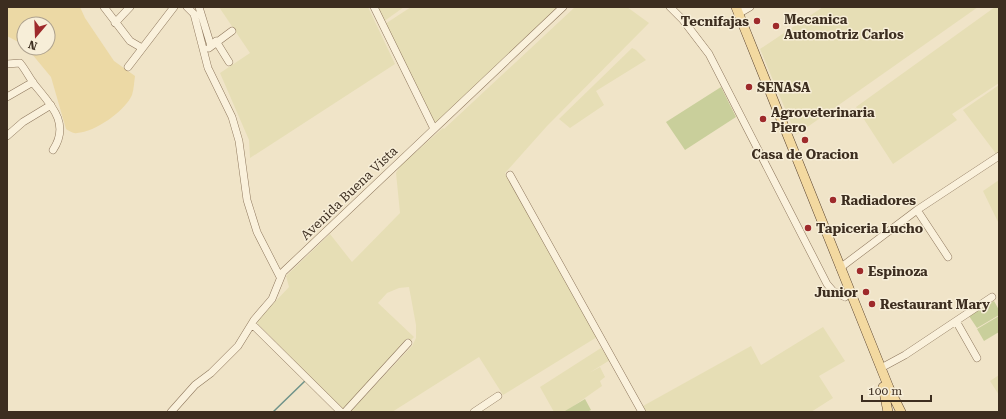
<svg xmlns="http://www.w3.org/2000/svg" width="1006" height="419" font-family="'Roboto Serif',serif">
<style>
.farmland{fill:#e6deb5}
.green{fill:#c9cf9b}
.sand{fill:#ecd9a5}
.lines{fill:none;stroke-linecap:round;stroke-linejoin:round}
.stream{stroke:#6f938a;stroke-width:1.5}
.minor-casing{stroke:#8d765c;stroke-width:8}
.major-casing{stroke:#5b4430;stroke-width:10}
.minor{stroke:#faf1dc;stroke-width:7}
.major{stroke:#f3d9a0;stroke-width:9}
.poi-dot{fill:#9e2a2b;stroke:#f7eed8;stroke-width:1.5}
.labels{text-anchor:middle;dominant-baseline:central;stroke-width:3;stroke-linejoin:round;paint-order:stroke}
.poi-label{font-size:13px;font-weight:bold;fill:#3d2e20;stroke:#f7eed8;text-anchor:start}
.street-label{font-size:13px;fill:#3d2e20;stroke:#f7eed8}
</style>
<rect width="100%" height="100%" fill="#f0e4c8"/>
<!-- farmland -->
<path class="farmland" d="M219,7H368L395,64L250,158L249,140L220,73L250,53Z
M376,7H404L383,22Z
M411,7H559L435,125L385,24Z
M575,7H627L649,23L547,126L505,173L597,337L503,395L479,357L392,412H350L412,346L416,338V325L409,287L399,288L387,293L378,303L414,337L344,410L256,322L289,287L286,276L330,234L352,262L400,213L396,173L400,166L443,128L444,129Z
M823,7H978L796,135L760,49Z
M995,7H999V83L952,114L957,120L893,164L856,107Z
M632,48L636,50L646,60L596,91L604,105L570,128L559,119Z
M999,85V153L997,155L963,110Z
M999,180V224L983,191Z
M823,327L845,361L819,376L833,398L811,412H646L643,406L751,346L761,365Z
M601,348L610,360L589,373L600,367L605,377L600,381L602,386L565,412H554L540,387Z
M999,375V395L990,381Z"/>
<!-- green -->
<path class="green" d="M721,87L736,117L685,150L666,122Z
M994,301L999,310V315L977,328L969,316Z
M999,316V332L984,341L977,329Z
M585,399L591,410L587,412L565,411Z"/>
<!-- sand -->
<path class="sand" d="M7,7H80L85,18L114,61L135,76C134,82 134,89 132,95C125,111 95,132 77,133C73,134 70,131 66,129L51,77L27,48H48V24H24V45L7,36Z"/>
<g class="lines">
<!-- stream -->
<path class="stream" d="M273,412L306,380"/>
<defs>
<path id="minor" d="M104,7L130,41L142,48
M187,7L194,14L208,68L232,117L239,141L247,200L257,232L280,277
M199,7L211,46
M374,7L434,129
M670,7L683,20L709,54L827,284L833,291L845,297
M738,14L750,7
M115,23L130,7
M216,41L229,62
M209,48L232,31
M7,64L20,63C25,69 29,77 34,84C50,104 71,123 53,150
M128,67L174,7
M7,97L33,82
M7,136L23,122L51,105
M510,175L642,412
M917,210L948,257
M840,268L917,210L999,156
M956,321L992,297
M252,324L341,412
M881,368L905,355L956,321L977,358
M171,412L195,385L211,373L238,346L254,320L272,299L283,272L563,7
M345,412L408,343
M474,412L498,396"/>
<path id="major" d="M736,7L889,388L901,412
M883,387L888,412"/>
</defs>
<!-- minor casing -->
<use href="#minor" class="minor-casing"/>
<!-- major casing -->
<use href="#major" class="major-casing"/>
<!-- minor -->
<use href="#minor" class="minor"/>
<!-- major -->
<use href="#major" class="major"/>
</g>
<!-- markers -->
<g class="poi-dot">
<circle cx="757" cy="21" r="4"/>
<circle cx="776" cy="26" r="4"/>
<circle cx="749" cy="87" r="4"/>
<circle cx="763" cy="119" r="4"/>
<circle cx="805" cy="140" r="4"/>
<circle cx="833" cy="200" r="4"/>
<circle cx="808" cy="228" r="4"/>
<circle cx="860" cy="271" r="4"/>
<circle cx="866" cy="292" r="4"/>
<circle cx="872" cy="304" r="4"/>
</g>
<g class="labels">
<!-- poi labels -->
<g class="poi-label">
<text x="784" y="19">Mecanica<tspan x="784" dy="15">Automotriz Carlos</tspan></text>
<text x="749" y="21" text-anchor="end">Tecnifajas</text>
<text x="757" y="87">SENASA</text>
<text x="771" y="112">Agroveterinaria<tspan x="771" dy="15">Piero</tspan></text>
<text x="805" y="154" text-anchor="middle">Casa de Oracion</text>
<text x="841" y="200">Radiadores</text>
<text x="816" y="228">Tapiceria Lucho</text>
<text x="868" y="271">Espinoza</text>
<text x="858" y="292" text-anchor="end">Junior</text>
<text x="880" y="304">Restaurant Mary</text>
</g>
<!-- street labels -->
<g class="street-label">
<text transform="translate(349 193) rotate(-44)">Avenida Buena Vista</text>
</g>
</g>
<!-- border -->
<rect width="1006" height="419" fill="none" stroke="#3d2e20" stroke-width="16"/>
<!-- north arrow -->
<g transform="translate(36 36) rotate(199)"><circle r="19" fill="#f7eed8" stroke="#ada18e"/>
<path d="M0-3L7 15L0 10L-7 15Z" fill="#9e2a2b"/>
<text y="-6" font-size="11" font-weight="bold" text-anchor="middle" fill="#3d2e20">N</text>
</g>
<!-- scale -->
<path d="M862 395v6h69v-6" fill="none" stroke="#3d2e20" stroke-width="2"/>
<text x="868" y="395" font-size="12" fill="#3d2e20" stroke="#f7eed8" stroke-width="3" paint-order="stroke">100 m</text>
</svg>
